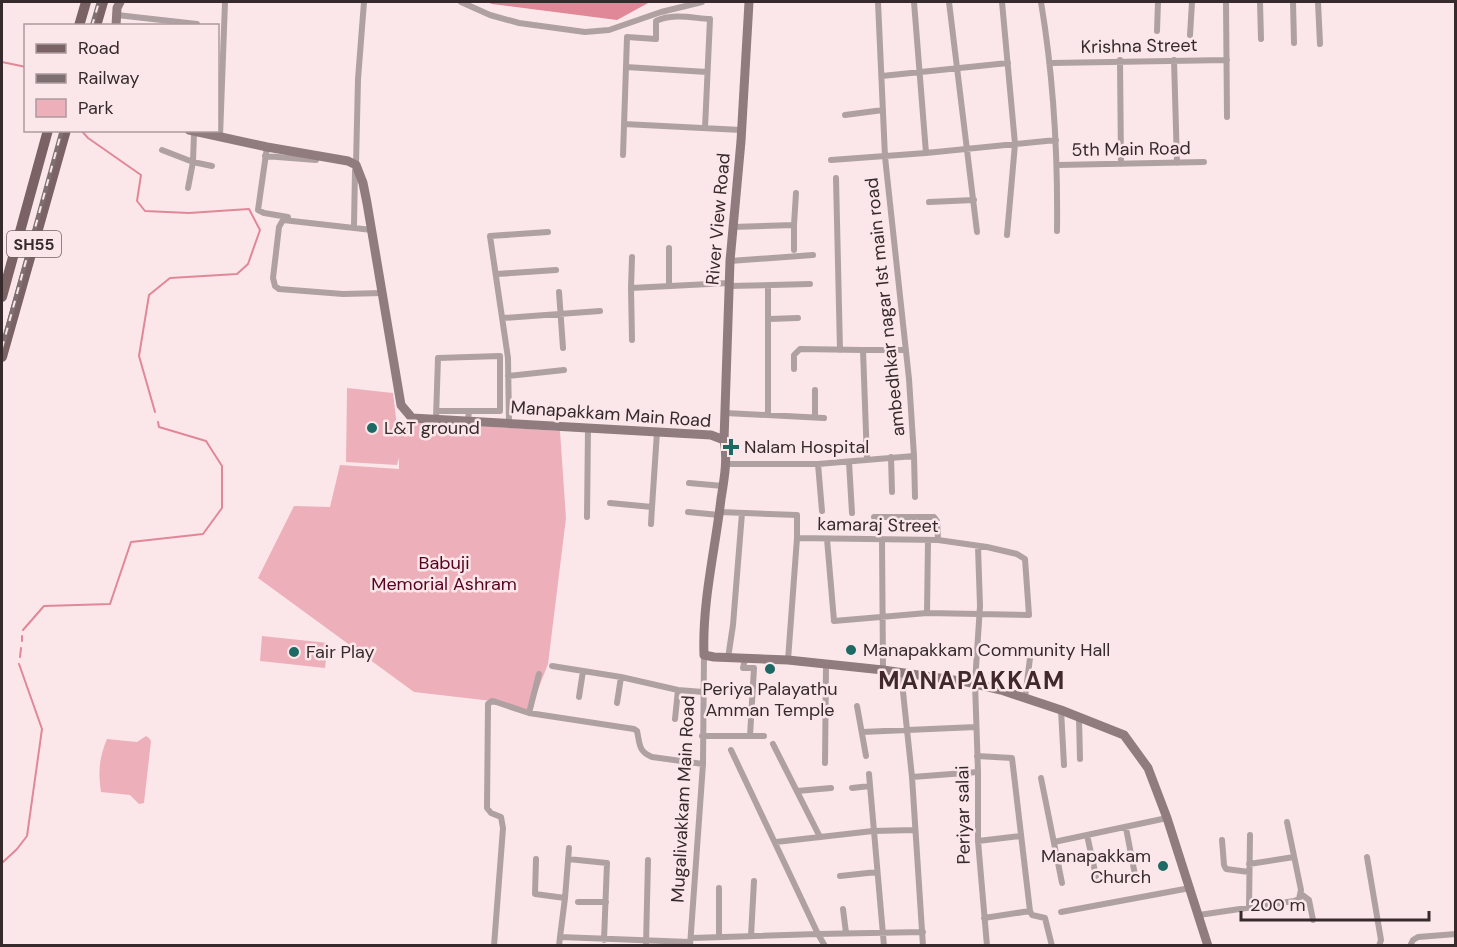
<svg xmlns="http://www.w3.org/2000/svg" width="1457" height="947" font-family="'DM Sans',sans-serif">
<style>
.green{fill:#edb0ba}
.water{fill:#e08897}
.lines{fill:none;stroke-linecap:round;stroke-linejoin:round}
.stream{stroke:#e08897;stroke-width:2}
.street{stroke:#afa1a2;stroke-width:6}
.secondary{stroke:#907c7e;stroke-width:9}
.primary{stroke:#7a6265;stroke-width:10}
.rail-casing{stroke:#7e6f71;stroke-width:4.5}
.rail{stroke:#fbe7ea;stroke-width:2;stroke-dasharray:7;stroke-linecap:butt}
.poi-dot{fill:#1d6964;stroke:#fbe7ea;stroke-width:2}
.labels{text-anchor:middle;dominant-baseline:central;stroke-width:5;stroke-linejoin:round;paint-order:stroke}
.shield{fill:#fbe7ea;stroke:#716365;stroke-width:1.5}
.shield-label{font-size:16px;font-weight:bold;fill:#362a2c}
.street-label{font-size:18px;fill:#362a2c;stroke:#fbe7ea}
.poi-label{font-size:18px;fill:#362a2c;stroke:#fbe7ea;text-anchor:start}
.park-label{font-size:18px;fill:#54021f;stroke:#fbe7ea}
.district-label{font-size:24px;font-weight:bold;letter-spacing:1.5px;fill:#40282c;stroke:#fbe7ea}
</style>
<rect width="100%" height="100%" fill="#fbe7ea"/>
<!-- green -->
<path class="green" d="M347,388L393,393L398,435L399,421L560,431L566,518L548,664L529,713L492,701L414,692L258,578L294,506L330,507L340,465L399,469V458L397,465L346,462Z
M262,636L328,643L325,668L260,661Z
M146,736L149,738L151,741L144,803L139,804L130,795L101,792C98,772 99,758 107,739L137,742Z"/>
<!-- water -->
<path class="water" d="M487,2H650L617,20L492,4Z"/>
<g class="lines">
<!-- stream -->
<path class="stream" d="M2,62L26,67
M81,130L88,138L141,175L137,201L145,211L189,213L249,209L260,230L248,264L237,274L170,278L149,295L139,356L155,412
M23,630L44,606L110,604L131,542L203,534L222,508V466L206,441L159,427L158,422
M22,641V636
M20,657L21,648
M2,863L17,849L27,836L42,729L19,664"/>
<!-- street -->
<path class="street" d="M461,2L490,15L519,23L585,32L609,30L661,12L702,2
M914,2L926,153
M949,2L977,232
M1002,2L1015,144L1007,235
M1041,2C1054,80 1058,152 1057,231
M1226,2L1227,117
M1260,2L1261,39
M1293,2L1294,43
M1318,2L1320,44
M117,15L197,24V26
M1157,31L1158,2
M1190,35L1192,2
M1120,60L1121,164
M1174,60L1177,163
M1052,63L1227,60
M626,67L707,72
M882,76L1008,63
M845,115L883,110
M624,124L741,130
M220,137L225,2
M267,147L258,210L264,213L288,217
M162,150L193,162L212,166
M623,155L627,37L656,39V21C673,13 692,18 710,19L705,128
M265,156L316,160
M831,160L926,153L1056,140
M356,165L358,79L364,2
M1058,165L1204,162
M836,178L840,350
M188,188L193,162L194,133
M929,202L974,200
M354,225L355,171
M732,227L794,225
M372,230L283,220L279,227L273,278L275,286L279,289L343,294L383,293
M794,250V225L796,193
M730,261L813,255
M497,274L556,270
M669,286V248
M729,286L810,284
M631,288L632,257
M559,292L563,348
M503,318L600,311
M769,319L798,318
M632,340L631,288L729,283
M863,350H905
M794,369V355L800,349L863,350L867,460
M508,376L564,370
M815,390V417
M437,411H469
M725,413L824,418
M768,415V286
M436,418L438,358L500,356V411H469L468,420
M509,423L508,358L490,236L548,232
M914,456L915,497
M891,457L892,492
M849,462L852,513
M725,464H818L914,456L909,379L885,157L878,2
M818,464L822,511
M689,483L723,486
M610,503L652,507L657,432
M688,512L719,515
M720,512L797,515V538L938,540L987,547L1017,554L1025,559L1029,615L927,613L834,621L827,539
M587,517L588,428
M874,517H934L937,521L938,540
M651,524L652,507
M882,539L883,670
M978,547L980,606L975,683L978,772V841L987,946
M927,613L928,540
M728,658L733,625L742,513
M745,659L743,668H754L750,736
M788,660L797,538
M552,666L621,677L678,690L703,692
M901,673L912,777L923,946
M579,697L583,671
M1025,698L1030,658
M617,703L621,677
M857,706L866,756
M1061,710L1064,765
M529,713L539,674
M1079,718L1080,759
M675,719L678,690
M862,732L976,727
M702,736H764
M773,744L820,837
M977,756L1012,758L1030,911L1032,915L1045,918L1052,946
M825,763L826,666
M869,774L884,946
M912,777L978,772
M1041,778L1062,883
M852,788L870,786
M797,791L831,788
M1126,828L1135,875
M1087,835L1096,876
M1222,840L1224,865L1226,869L1249,872
M978,841L1021,836
M776,842L873,831L915,830
M1054,842L1167,818
M1367,857L1381,940L1379,946
M536,859L535,894L565,898L560,937
M568,859L607,863L604,940
M1249,864L1294,857
M840,876L877,872
M1301,894L1309,900L1313,920
M565,898L569,848
M578,902H606
M1249,908L1250,835
M843,909L846,933
M1061,912L1190,888
M1199,915L1294,901L1299,899L1301,890L1287,822
M984,918L1030,911
M751,936L754,881
M719,937V888
M691,938L818,934L731,750
M646,945L648,860
M494,946L503,828L501,817L491,813L487,808L488,704L492,701L496,702L529,713L634,729L637,731C640,744 638,751 652,757L703,764
M559,946L560,937L690,942
M690,946L703,764L704,655
M825,946L818,934L923,932
M1410,946L1413,940L1418,937L1456,934"/>
<!-- secondary -->
<path class="secondary" d="M749,2L741,141L730,261L724,440C728,459 724,480 721,499C715,551 702,602 704,655L714,657L788,660L883,670L967,682L1001,690L1061,710L1124,735L1148,768L1167,818L1208,946
M116,26L117,8L120,2
M189,130L267,147L348,161L356,165L363,183L367,203L401,405L412,418L711,435L724,440"/>
<!-- primary -->
<path class="primary" d="M79,26L86,2
M96,26L103,2
M2,297L48,130
M2,357L66,130"/>
<defs>
<path id="rail" d="M92,26L99,2
M2,348L62,130"/>
</defs>
<!-- rail casing -->
<use href="#rail" class="rail-casing"/>
<!-- rail -->
<use href="#rail" class="rail"/>
</g>
<!-- markers -->
<g class="poi-dot">
<circle cx="372" cy="428" r="6"/>
<path d="M728 438h6v6h6v6h-6v6h-6v-6h-6v-6h6z"/>
<circle cx="851" cy="650" r="6"/>
<circle cx="294" cy="652" r="6"/>
<circle cx="770" cy="669" r="6"/>
<circle cx="1163" cy="866" r="6"/>
</g>
<g class="labels">
<!-- shield labels -->
<rect class="shield" x="7" y="231" width="54" height="26" rx="4.5"/>
<g class="shield-label">
<text x="34" y="244">SH55</text>
</g>
<!-- street labels -->
<g class="street-label">
<text transform="translate(1139 46) rotate(-1)">Krishna Street</text>
<text transform="translate(1131 149) rotate(-1)">5th Main Road</text>
<text transform="translate(718 219) rotate(-85)">River View Road</text>
<text transform="translate(885 307) rotate(-96)">ambedhkar nagar 1st main road</text>
<text transform="translate(611 414) rotate(4)">Manapakkam Main Road</text>
<text transform="translate(878 525) rotate(1)">kamaraj Street</text>
<text transform="translate(683 799) rotate(-87)">Mugalivakkam Main Road</text>
<text transform="translate(963 815) rotate(-91)">Periyar salai</text>
</g>
<!-- poi labels -->
<g class="poi-label">
<text x="384" y="428">L&amp;T ground</text>
<text x="744" y="447">Nalam Hospital</text>
<text x="863" y="650">Manapakkam Community Hall</text>
<text x="306" y="652">Fair Play</text>
<text x="770" y="689" text-anchor="middle">Periya Palayathu<tspan x="770" dy="21">Amman Temple</tspan></text>
<text x="1151" y="856" text-anchor="end">Manapakkam<tspan x="1151" dy="21">Church</tspan></text>
</g>
<!-- park labels -->
<g class="park-label">
<text x="444" y="563">Babuji<tspan x="444" dy="21">Memorial Ashram</tspan></text>
</g>
<!-- district labels -->
<g class="district-label">
<text x="972" y="680">MANAPAKKAM</text>
</g>
</g>
<!-- border -->
<rect width="1457" height="947" fill="none" stroke="#362a2c" stroke-width="6"/>
<!-- legend -->
<rect x="24" y="24" width="195" height="108" fill="#fbe7ea" stroke="#ac9b9e" stroke-width="1.5"/>
<rect x="36" y="44" width="30" height="9" fill="#7a6265" stroke="#ac9b9e" stroke-width="1.5"/>
<text x="78" y="54" font-size="18" fill="#362a2c">Road</text>
<rect x="36" y="74" width="30" height="9" fill="#7e6f71" stroke="#ac9b9e" stroke-width="1.5"/>
<text x="78" y="84" font-size="18" fill="#362a2c">Railway</text>
<rect x="36" y="99" width="30" height="18" fill="#edb0ba" stroke="#ac9b9e" stroke-width="1.5"/>
<text x="78" y="114" font-size="18" fill="#362a2c">Park</text>
<!-- scale -->
<path d="M1241 911v9h188v-9" fill="none" stroke="#362a2c" stroke-width="3"/>
<text x="1250" y="911" font-size="18" fill="#362a2c" stroke="#fbe7ea" stroke-width="4.5" paint-order="stroke">200 m</text>
</svg>
